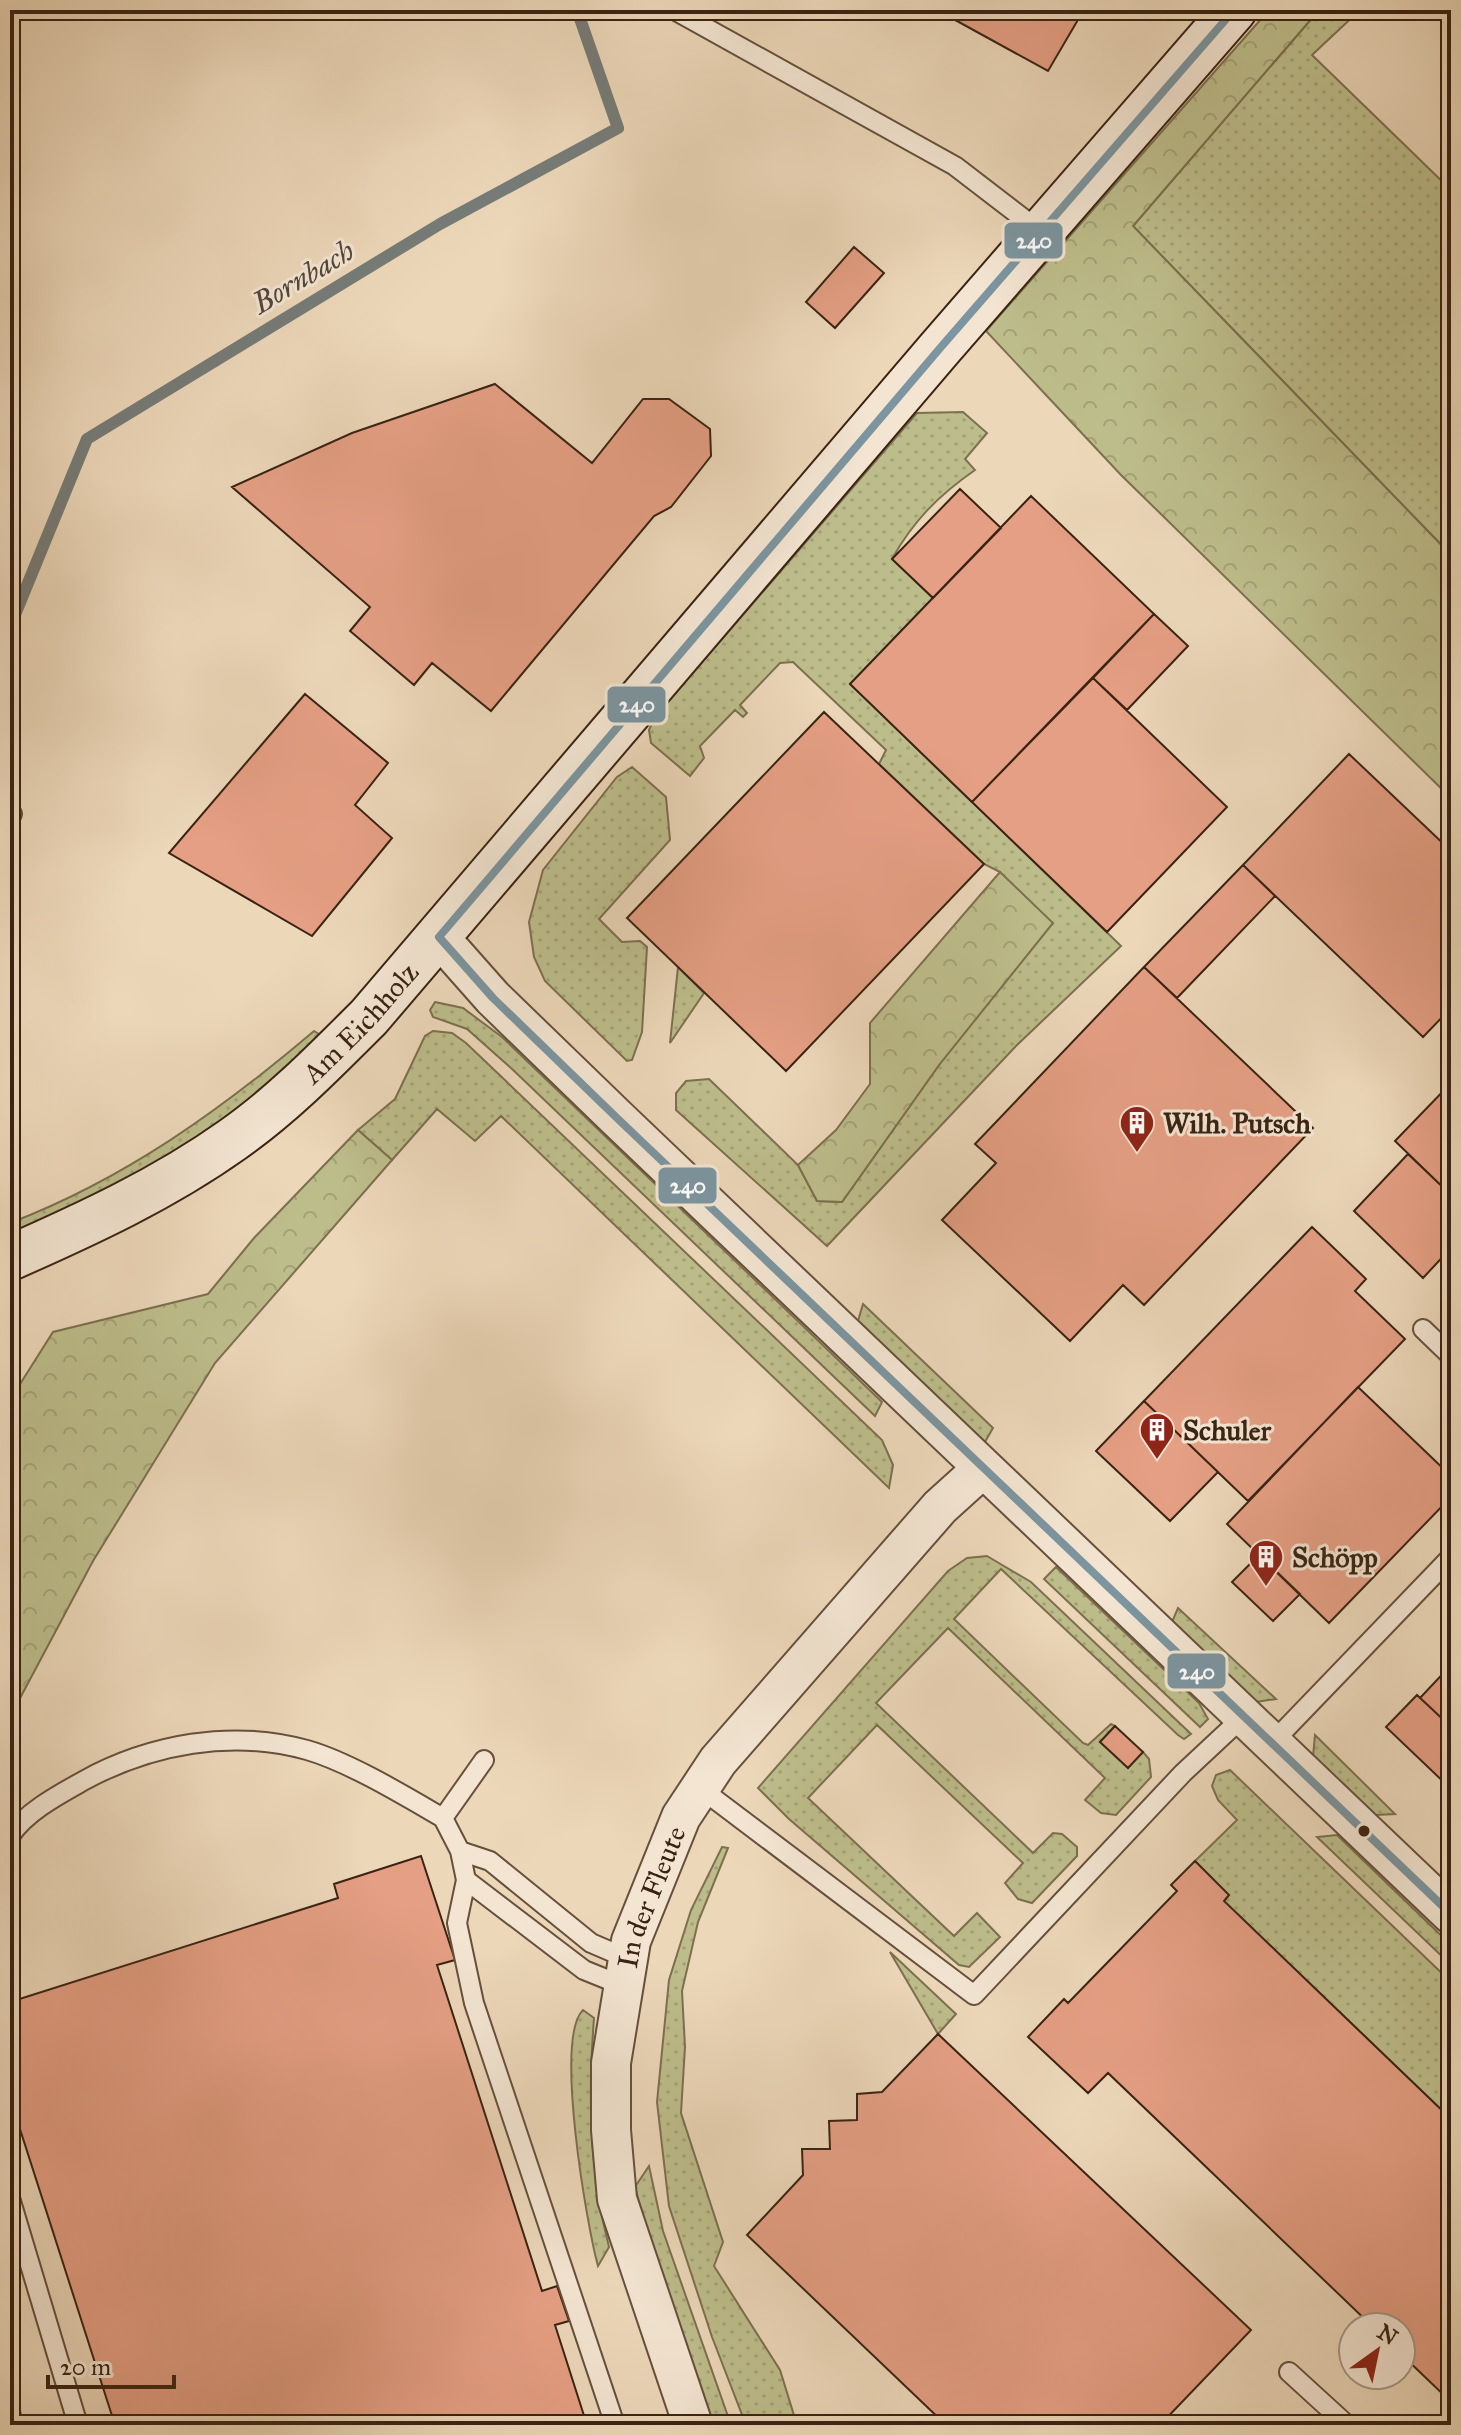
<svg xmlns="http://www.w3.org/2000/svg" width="1461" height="2435" font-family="'IM FELL Great Primer',serif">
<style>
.grass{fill:url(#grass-dots);stroke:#7c704f;stroke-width:2}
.forest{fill:url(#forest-crowns);stroke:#7c704f;stroke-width:2}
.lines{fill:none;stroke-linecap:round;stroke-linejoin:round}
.stream{stroke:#767c78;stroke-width:12}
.building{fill:#e59f84;stroke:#3a2313;stroke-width:2}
.service-casing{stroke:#66503c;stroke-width:22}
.minor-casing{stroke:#66503c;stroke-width:42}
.secondary-casing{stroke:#3a2313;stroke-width:48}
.service{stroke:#f3e5d2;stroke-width:18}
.minor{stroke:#f3e5d2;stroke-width:38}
.secondary{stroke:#f3e5d2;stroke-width:44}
.bus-1-casing{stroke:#f3e5d2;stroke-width:14}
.bus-1{stroke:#7c95a0;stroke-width:8}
.bus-dot{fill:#3a2313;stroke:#f3e5d2;stroke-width:3}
.labels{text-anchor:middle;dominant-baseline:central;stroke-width:6;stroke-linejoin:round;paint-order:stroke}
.street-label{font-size:28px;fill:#3a2313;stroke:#f3e5d2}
.poi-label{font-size:28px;font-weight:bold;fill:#3a2313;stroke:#f3e5d2;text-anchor:start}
.water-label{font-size:30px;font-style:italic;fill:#53483d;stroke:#f3e5d2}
.line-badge{stroke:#f3e5d2;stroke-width:3}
.badge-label{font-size:22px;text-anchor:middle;font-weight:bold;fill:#fff}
</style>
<defs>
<pattern id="grass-dots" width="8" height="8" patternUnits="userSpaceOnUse" patternTransform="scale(2)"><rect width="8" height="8" fill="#bdbd8b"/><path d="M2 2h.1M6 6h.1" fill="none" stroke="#a3a277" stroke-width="1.8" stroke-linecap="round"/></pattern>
<pattern id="forest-crowns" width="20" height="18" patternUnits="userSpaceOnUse" patternTransform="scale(2)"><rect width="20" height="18" fill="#bdbd8b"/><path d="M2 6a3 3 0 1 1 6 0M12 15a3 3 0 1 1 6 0" fill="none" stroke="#a3a277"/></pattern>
</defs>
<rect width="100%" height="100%" fill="#ecd7b9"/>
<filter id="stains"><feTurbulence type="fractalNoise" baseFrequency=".0025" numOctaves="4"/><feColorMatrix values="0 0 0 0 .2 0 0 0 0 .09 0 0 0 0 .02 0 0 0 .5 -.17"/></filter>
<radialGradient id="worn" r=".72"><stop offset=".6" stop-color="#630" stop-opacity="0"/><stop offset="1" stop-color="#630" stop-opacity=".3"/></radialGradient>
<!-- grass -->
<path class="grass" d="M1319,10H1360L1312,55L1451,190V555L1133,226Z
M963,412L987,433L965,459L975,470C939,495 913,521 892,559L933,598L850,684L1121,946L1016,1046L827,1246L676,1110V1093L686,1081L709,1079L798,1165L817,1201L842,1202L939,1065L1000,872L984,864L879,764L886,750L793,662L780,663L740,705L747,713L743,717L735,710L700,746L704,758L690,776L651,743L649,730L655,717L917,413Z
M632,767L666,797L670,840L599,919L622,942L640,941L647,947L642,1032L632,1060L627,1061L545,981L534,957L529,922L543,870L617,777Z
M678,967L704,993L670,1043Z
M435,1002L463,1008L502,1037L882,1402L875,1416L511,1068L467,1029L433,1017L430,1010Z
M314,1031L322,1036C267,1086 209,1138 143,1174C100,1197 54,1216 10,1236V1223C125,1179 221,1110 314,1031Z
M433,1031L452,1033L466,1043L882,1440L893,1465L889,1488L501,1116L475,1141L437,1109L392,1160L358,1130L395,1099L425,1036Z
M863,1304L993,1428L985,1442L858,1321Z
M987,1556L1031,1582L1191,1734L1184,1739L1178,1735L1001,1569L954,1619L1083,1743L1088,1745L1111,1724L1115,1726L1100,1742L1128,1767L1143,1752L1149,1759L1151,1777L1116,1815L1101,1813L1085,1800L1105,1778L948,1628L876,1703L1033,1853L1053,1833L1062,1834L1077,1847V1856L1032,1903L1018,1899L1005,1883L1023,1863L877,1725L808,1798L954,1936L977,1913L1000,1937L969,1967L959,1965L789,1819L758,1788L948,1571L967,1558Z
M1056,1567L1199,1703L1208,1719L1200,1727L1044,1579Z
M1178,1608L1276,1699L1256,1702L1172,1622Z
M1315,1735L1395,1814L1375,1815L1313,1757Z
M1230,1770L1451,1982V2119L1224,1901L1229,1895L1195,1861L1237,1820L1218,1800L1212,1786L1216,1775Z
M1337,1835L1451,1945V1965L1317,1837Z
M722,1847L728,1848L698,1922L682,1991L685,2047L681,2113L723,2242L714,2266L780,2370L797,2425H746L712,2337L669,2206L657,2102L669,1980L691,1910Z
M890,1952L956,2014L938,2034Z
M583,2010L594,2018C588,2096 589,2171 609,2247L598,2266C587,2226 554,2038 583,2010Z
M649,2166L663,2231L731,2425H714L652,2252L635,2187Z"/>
<!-- forest -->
<path class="forest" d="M1269,10H1319L1133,226L1451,555V798L1121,475L986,331Z
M1000,872L1053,923L939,1065L842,1202L817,1201L798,1165L836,1130L870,1084V1023Z
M358,1130L392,1160L215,1363L93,1561L10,1717V1400L53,1332L208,1294L254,1238Z
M10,2375L24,2425H10Z"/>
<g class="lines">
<!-- stream -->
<path class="stream" d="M10,627L87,439L440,224L618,128L577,10"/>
</g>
<!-- building -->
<path class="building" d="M937,10H1079L1076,16L1079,18L1048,71Z
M854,247L884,273L835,328L806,302Z
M495,384L592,463L643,399H669L710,429L711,456L671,507L654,516L491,711L432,663L414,685L350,631L370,607L232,487L352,433Z
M960,489L1001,528L933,598L892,559Z
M1031,496L1154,614L972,802L850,684Z
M1154,614L1188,646L1127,710L1093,678Z
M1093,678L1227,807L1107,932L972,802Z
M305,694L388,763L355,805L392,838L312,936L169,853Z
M824,712L984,864L786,1071L627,918Z
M1349,754L1451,851V1008L1423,1037L1243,865Z
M1243,865L1275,896L1177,998L1144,967Z
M1144,967L1313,1128L1144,1305L1123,1285L1070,1341L942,1220L996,1163L975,1144Z
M1451,1083V1195L1395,1141Z
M1408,1154L1451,1195V1248L1423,1278L1354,1211Z
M1312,1227L1366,1279L1355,1291L1405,1339L1248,1501L1144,1401Z
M1358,1387L1451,1476V1497L1329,1623L1227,1524Z
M1144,1401L1218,1472L1170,1521L1096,1451Z
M1259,1555L1300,1594L1273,1621L1232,1582Z
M1451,1665V1727L1420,1698Z
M1417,1695L1451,1727V1789L1386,1727Z
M1115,1726L1143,1752L1128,1768L1100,1742Z
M421,1856L455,1960L437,1965L542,2291L557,2286L569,2321L555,2325L587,2425H115L10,2098V2002L338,1898L334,1884Z
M1195,1861L1229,1895L1224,1901L1451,2119V2402L1401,2354V2327H1373L1108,2073L1088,2093L1028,2037L1064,1999L1068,2003L1177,1891L1171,1885Z
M938,2034L1251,2330L1160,2425H946L747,2235L803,2175L802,2149H830L829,2121L857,2120V2094L882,2092Z"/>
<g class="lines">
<defs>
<path id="service" d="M674,10L955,166L1041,232
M10,813L12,814
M1423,1329L1451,1356
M1272,1743L1451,1557
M484,1760L443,1818L460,1851L466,1880L457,1923L474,2003L615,2425
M700,1788L974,1995L1183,1773L1243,1717
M10,1836C26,1812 58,1795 83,1781C150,1744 232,1729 307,1750C349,1762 405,1796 443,1818
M460,1851L490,1861L591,1943L626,1958
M466,1880L584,1970L621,1985
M10,2198L78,2425
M1289,2372L1347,2425"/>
<g id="minor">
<path d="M439,937L493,998L618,1119L1451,1914"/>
<path id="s1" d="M693,2425L617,2199L611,2130V2063L631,1941L681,1817L718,1761L940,1507L982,1469"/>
</g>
<g id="secondary">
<path id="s2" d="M10,1258C87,1224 163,1189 232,1140C282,1105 325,1061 369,1017L941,347L1234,10"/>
</g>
</defs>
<!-- service casing -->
<use href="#service" class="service-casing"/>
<!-- minor casing -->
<use href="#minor" class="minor-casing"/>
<!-- secondary casing -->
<use href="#secondary" class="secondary-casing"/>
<!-- service -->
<use href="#service" class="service"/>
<!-- minor -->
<use href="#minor" class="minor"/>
<!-- secondary -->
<use href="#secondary" class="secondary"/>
<defs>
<path id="bus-1" d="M439,937L493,998L618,1119L1451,1914
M439,937L941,347L1234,10"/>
</defs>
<!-- bus-1 casing -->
<use href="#bus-1" class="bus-1-casing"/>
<!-- bus-1 -->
<use href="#bus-1" class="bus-1"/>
</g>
<!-- icons -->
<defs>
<symbol id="building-pin" viewBox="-11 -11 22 30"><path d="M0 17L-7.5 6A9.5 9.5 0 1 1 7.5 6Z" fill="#8f2418" stroke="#f3e5d2"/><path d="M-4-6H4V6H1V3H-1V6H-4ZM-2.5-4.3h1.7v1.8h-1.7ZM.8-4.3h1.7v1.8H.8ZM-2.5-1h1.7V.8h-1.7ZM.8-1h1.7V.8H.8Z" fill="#fff"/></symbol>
</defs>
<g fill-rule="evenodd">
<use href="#building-pin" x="1117" y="1103" width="40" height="54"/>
<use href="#building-pin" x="1137" y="1410" width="40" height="54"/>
<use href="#building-pin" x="1246" y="1537" width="40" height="54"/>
</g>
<!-- markers -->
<circle class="bus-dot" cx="1364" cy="1831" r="7"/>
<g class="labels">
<!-- street labels -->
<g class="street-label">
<text stroke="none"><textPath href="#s2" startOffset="426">Am Eichholz</textPath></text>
<text stroke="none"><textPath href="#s1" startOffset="546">In der Fleute</textPath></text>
</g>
<!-- poi labels -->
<g class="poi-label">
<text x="1163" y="1123">Wilh. Putsch</text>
<text x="1183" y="1430">Schuler</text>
<text x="1292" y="1557">Schöpp</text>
</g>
<!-- water labels -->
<g class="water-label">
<text transform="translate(303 277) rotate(-31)">Bornbach</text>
</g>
</g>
<g class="line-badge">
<rect x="1003" y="221" width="61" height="39" rx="8" fill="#7c95a0"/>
<rect x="606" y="685" width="61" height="39" rx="8" fill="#7c95a0"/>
<rect x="657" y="1166" width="61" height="39" rx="8" fill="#7c95a0"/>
<rect x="1166" y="1652" width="61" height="38" rx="8" fill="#7c95a0"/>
</g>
<g class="badge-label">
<text x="1034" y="248">240</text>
<text x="637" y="712">240</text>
<text x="688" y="1193">240</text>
<text x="1197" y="1679">240</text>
</g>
<!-- margin -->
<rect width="1461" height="2435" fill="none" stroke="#ecd7b9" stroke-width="40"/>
<rect x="12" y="12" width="1437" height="2411" fill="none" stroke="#3a2313" stroke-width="4"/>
<rect x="20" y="20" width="1421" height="2395" fill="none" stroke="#3a2313" stroke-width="2"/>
<!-- north arrow -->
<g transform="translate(1377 2351) rotate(33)"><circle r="38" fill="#f3e5d2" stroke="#a99786" stroke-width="2"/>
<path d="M0-6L14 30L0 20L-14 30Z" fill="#8f2418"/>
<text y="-12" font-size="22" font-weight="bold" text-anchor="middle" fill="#3a2313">N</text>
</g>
<!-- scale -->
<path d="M48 2375v12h126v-12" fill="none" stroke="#3a2313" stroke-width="4"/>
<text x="60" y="2375" font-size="24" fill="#3a2313" stroke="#f3e5d2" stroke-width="6" paint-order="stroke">20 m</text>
<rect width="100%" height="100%" filter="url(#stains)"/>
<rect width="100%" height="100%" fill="url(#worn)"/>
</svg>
